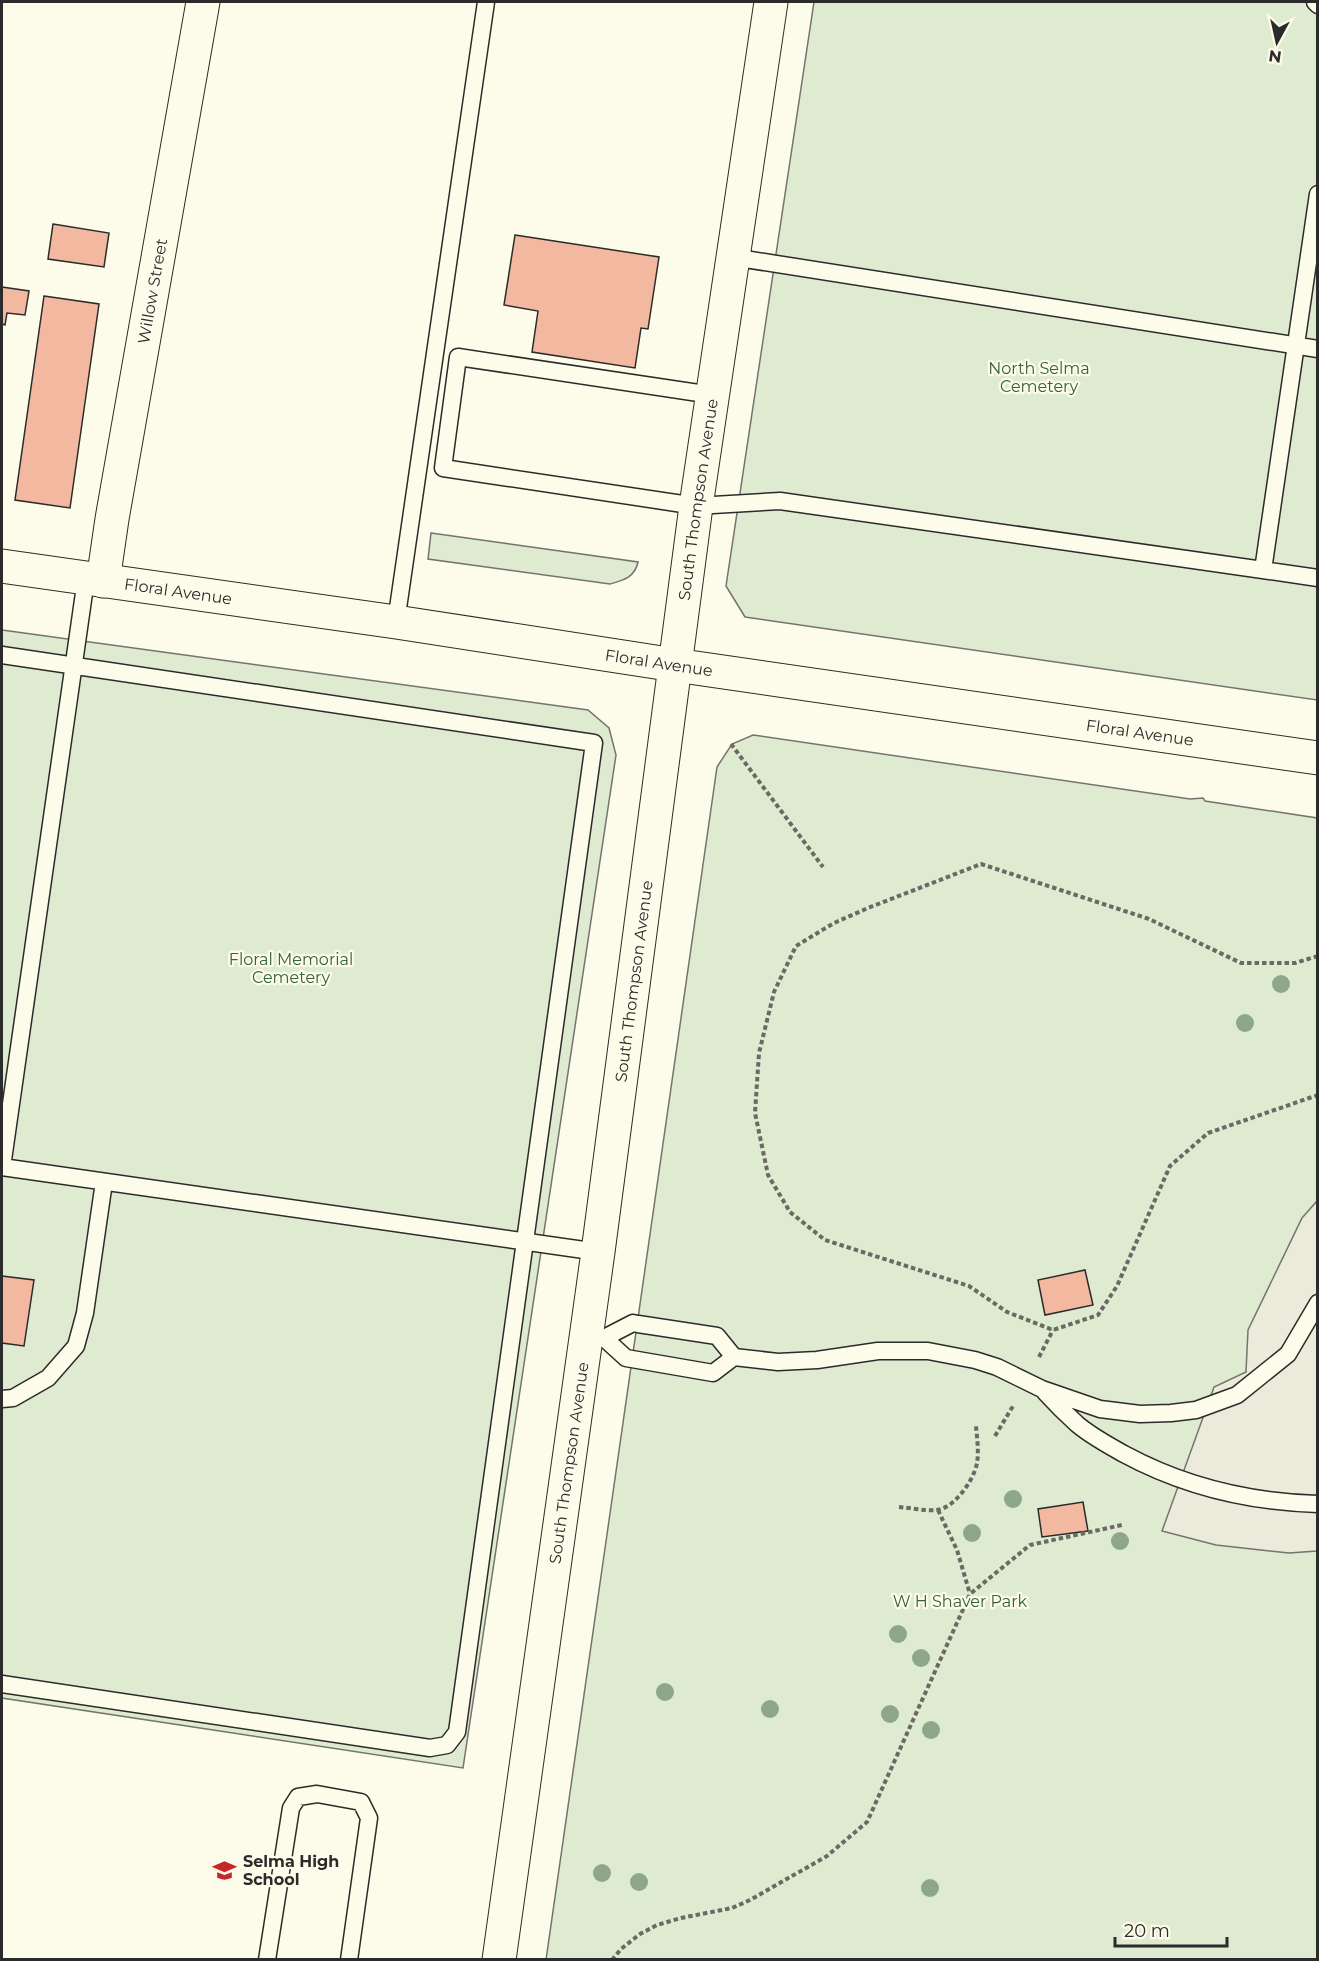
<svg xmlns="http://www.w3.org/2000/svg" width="1319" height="1961" font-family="Montserrat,sans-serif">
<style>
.green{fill:#deebd1;stroke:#74746e;stroke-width:1.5}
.parking{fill:#eceadb;stroke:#74746e;stroke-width:1.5}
.building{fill:#f2b8a0;stroke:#2b2b2b;stroke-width:1.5}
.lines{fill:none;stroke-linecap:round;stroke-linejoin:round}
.service-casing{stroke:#2b2b2b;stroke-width:19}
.minor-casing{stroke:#2b2b2b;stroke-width:35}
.secondary-casing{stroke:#2b2b2b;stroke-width:35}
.path{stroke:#6a6964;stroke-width:4;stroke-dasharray:4.5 3;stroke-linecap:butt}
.service{stroke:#fdfbea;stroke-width:16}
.minor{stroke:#fdfbea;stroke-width:33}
.secondary{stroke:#fdfbea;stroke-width:33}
.tree{fill:#8ea78a}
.labels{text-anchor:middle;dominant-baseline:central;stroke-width:4.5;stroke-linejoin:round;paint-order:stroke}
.street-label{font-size:16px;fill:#2b2b2b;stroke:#fdfbea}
.park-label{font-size:16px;fill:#34623c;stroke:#fdfbea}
.poi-label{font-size:16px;font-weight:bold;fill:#2b2b2b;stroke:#fdfbea;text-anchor:start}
</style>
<rect width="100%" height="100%" fill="#fdfbea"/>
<!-- green -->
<path class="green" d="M814,2H1317V700L745,617L726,586Z
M431,533L638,562C635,577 624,580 610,584L428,559Z
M2,630L588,710L609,728L616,755L463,1768L2,1698Z
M753,735L1190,799L1203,798L1205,801L1317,818V1959L546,1960L717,767L732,744Z"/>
<!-- parking -->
<path class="parking" d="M1317,1201V1551L1289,1553L1216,1545L1162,1531L1214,1387L1246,1372L1248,1330L1302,1218Z"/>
<!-- building -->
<path class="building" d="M53,224L109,233L104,267L48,259Z
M515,235L659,257L648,329L641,328L635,368L532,352L538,311L504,305Z
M2,287L29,291L25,315L7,313L5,325L2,324Z
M44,296L99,304L70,508L15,500Z
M1085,1270L1093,1305L1045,1315L1038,1280Z
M2,1276L34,1280L24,1346L2,1343Z
M1083,1502L1088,1531L1042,1537L1038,1509Z"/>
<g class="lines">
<defs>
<path id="service" d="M1315,2L1318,5
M732,257L1318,349
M712,395L458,357L443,468L696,506L780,501L1263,570L1318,194
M1263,570L1318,578
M396,622L486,2
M2,655L594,743L457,1732L447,1745L430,1748L2,1684
M2,1167L598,1252
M2,1167L86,579
M734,1357L713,1373L626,1358L604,1338L633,1323L638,1324L717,1336L734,1357L778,1362L817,1360L878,1351H928L975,1360L997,1367L1042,1389L1100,1409L1140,1414L1171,1413L1196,1410L1237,1395L1288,1354L1318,1303
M1045,1392C1055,1403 1066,1414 1077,1424C1091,1436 1108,1445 1124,1454C1185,1487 1249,1502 1318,1504
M2,1399L13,1398L48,1378L76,1346L85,1313L104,1182
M267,1960L291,1808L298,1797L317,1794L361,1802L369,1818L349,1960"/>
<g id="minor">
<path id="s1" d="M103,581L112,519L203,2"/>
<path id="s2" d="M499,1960L598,1252L696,506L771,2"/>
</g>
<g id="secondary">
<path id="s3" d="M2,566L396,622L675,665L1318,758"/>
</g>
</defs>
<!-- service casing -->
<use href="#service" class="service-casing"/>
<!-- minor casing -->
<use href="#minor" class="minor-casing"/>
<!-- secondary casing -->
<use href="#secondary" class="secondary-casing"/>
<!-- path -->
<path class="path" d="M731,744L823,867
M1318,956L1295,963H1241L1149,919L981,864L868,908L834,923L796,946L774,992L759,1053L755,1113L768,1175L790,1212L825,1240L969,1286L1007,1312L1053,1330L1098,1315L1117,1286L1170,1166L1208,1133L1318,1095
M1039,1357L1053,1330
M995,1436L1013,1406
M899,1507C911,1508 925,1511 936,1510C954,1509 974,1480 977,1463C979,1451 977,1438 976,1426
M938,1510L957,1550L970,1594
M612,1960L621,1949L640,1934L657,1925L681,1918L732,1908L750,1900L827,1856L867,1822L970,1594L1030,1545L1122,1525"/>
<!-- service -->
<use href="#service" class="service"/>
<!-- minor -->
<use href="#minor" class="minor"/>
<!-- secondary -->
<use href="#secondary" class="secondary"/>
</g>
<!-- trees -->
<g class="tree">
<circle cx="1281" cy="984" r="9"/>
<circle cx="1245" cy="1023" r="9"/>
<circle cx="1013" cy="1499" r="9"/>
<circle cx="972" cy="1533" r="9"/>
<circle cx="1120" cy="1541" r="9"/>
<circle cx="898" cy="1634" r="9"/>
<circle cx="921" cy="1658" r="9"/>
<circle cx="665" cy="1692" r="9"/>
<circle cx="770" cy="1709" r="9"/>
<circle cx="890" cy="1714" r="9"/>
<circle cx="931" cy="1730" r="9"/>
<circle cx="602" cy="1873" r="9"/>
<circle cx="639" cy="1882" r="9"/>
<circle cx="930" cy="1888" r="9"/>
</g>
<!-- icons -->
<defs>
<symbol id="school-bare" viewBox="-9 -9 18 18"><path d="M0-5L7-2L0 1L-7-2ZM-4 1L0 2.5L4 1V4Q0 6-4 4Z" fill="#c62828" stroke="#fdfbea" stroke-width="2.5" paint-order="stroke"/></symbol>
</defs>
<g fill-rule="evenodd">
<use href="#school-bare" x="208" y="1854" width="33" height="33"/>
</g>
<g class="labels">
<!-- street labels -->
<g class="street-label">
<text stroke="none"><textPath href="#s1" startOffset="294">Willow Street</textPath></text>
<text stroke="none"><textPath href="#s2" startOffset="1474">South Thompson Avenue</textPath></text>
<text stroke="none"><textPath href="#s3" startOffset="178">Floral Avenue</textPath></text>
<text stroke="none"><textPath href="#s3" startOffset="664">Floral Avenue</textPath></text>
<text stroke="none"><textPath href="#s3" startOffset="1150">Floral Avenue</textPath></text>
<text stroke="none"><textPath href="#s2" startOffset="988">South Thompson Avenue</textPath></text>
<text stroke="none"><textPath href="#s2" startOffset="502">South Thompson Avenue</textPath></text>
</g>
<!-- park labels -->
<g class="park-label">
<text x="1039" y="368">North Selma<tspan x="1039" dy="18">Cemetery</tspan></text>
<text x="291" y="959">Floral Memorial<tspan x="291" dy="18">Cemetery</tspan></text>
<text x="960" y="1601">W H Shaver Park</text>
</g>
<!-- poi labels -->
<g class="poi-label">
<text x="243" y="1861">Selma High<tspan x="243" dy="18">School</tspan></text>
</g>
</g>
<!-- border -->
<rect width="1319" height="1961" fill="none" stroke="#2b2b2b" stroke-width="6"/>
<!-- north arrow -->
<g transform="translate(1277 42) rotate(188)" stroke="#fdfbea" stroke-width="4.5" paint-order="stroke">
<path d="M0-4.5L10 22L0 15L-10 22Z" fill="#2b2b2b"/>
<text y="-9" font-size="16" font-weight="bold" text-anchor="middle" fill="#2b2b2b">N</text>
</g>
<!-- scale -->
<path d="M1115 1937v9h112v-9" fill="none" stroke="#2b2b2b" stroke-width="3"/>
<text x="1124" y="1937" font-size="18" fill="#2b2b2b" stroke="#fdfbea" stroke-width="4.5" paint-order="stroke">20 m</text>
</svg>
